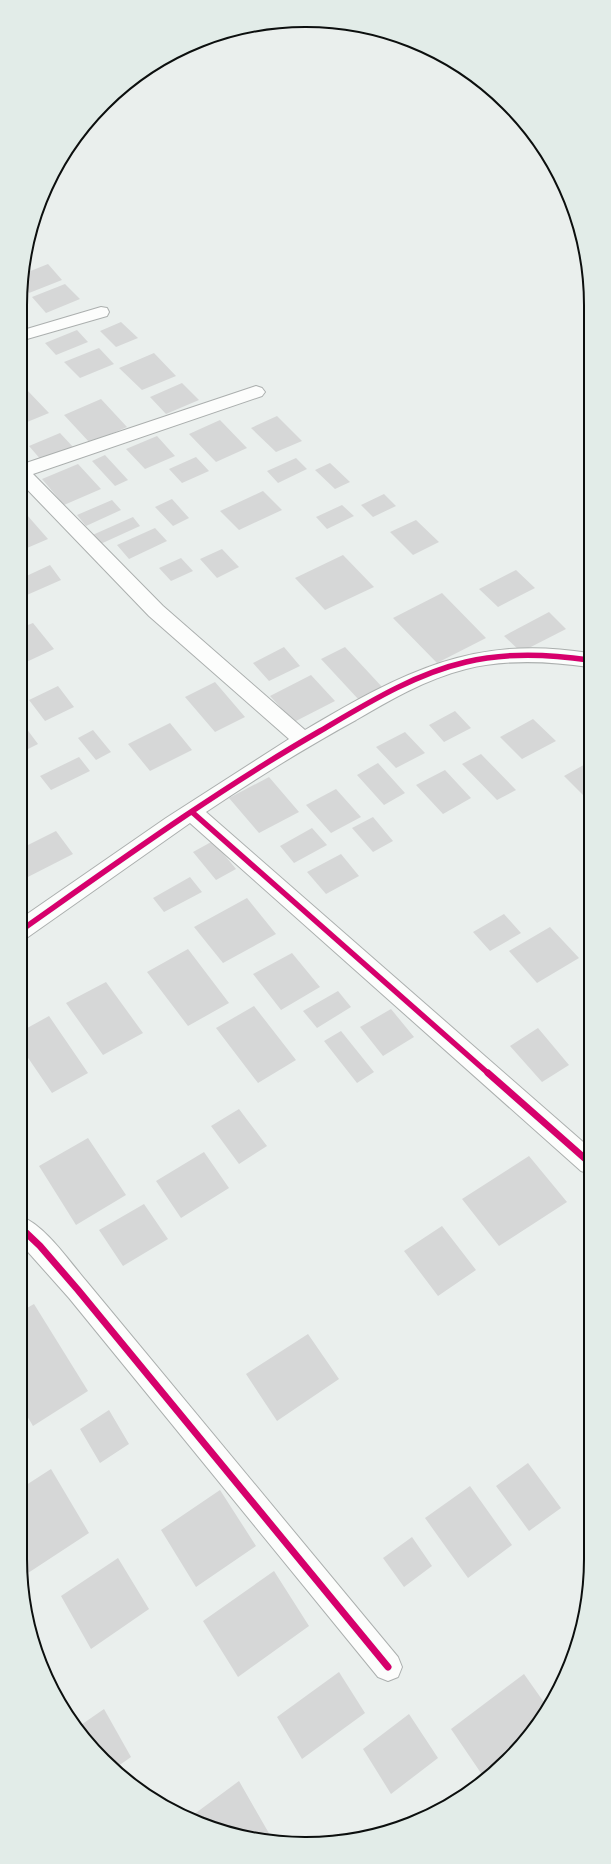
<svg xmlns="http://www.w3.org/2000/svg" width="611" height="1864" font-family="Lora,serif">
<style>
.building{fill:#d6d7d7}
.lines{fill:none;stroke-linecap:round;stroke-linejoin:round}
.street-casing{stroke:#abafae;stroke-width:2}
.street{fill:#fcfdfc;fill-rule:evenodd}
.cycleway-far1-casing{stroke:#f5fffb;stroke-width:8}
.cycleway-casing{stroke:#f5fffb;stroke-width:10}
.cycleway-far1{stroke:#d6006c;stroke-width:5.5}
.cycleway{stroke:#d6006c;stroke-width:7}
.rim{fill:none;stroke:#0c0f0e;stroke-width:2}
</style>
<rect width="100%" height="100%" fill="#eaefed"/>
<!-- building -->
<path class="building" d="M48,264L62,280L29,293L22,285L23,274Z
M65,284L80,299L46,313L32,297Z
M20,309L27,317L20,320Z
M121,322L138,338L116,347L100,331Z
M77,330L88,342L56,355L45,343Z
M99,348L114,364L80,378L64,362Z
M154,353L176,376L142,390L119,368Z
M182,383L199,400L166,414L150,397Z
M27,390L49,413L20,425V393Z
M101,399L127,427L90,443L64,415Z
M277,416L302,441L276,452L251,428Z
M220,420L247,448L216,462L189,434Z
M60,433L74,448L42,461L29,446Z
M157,436L175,456L145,469L126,449Z
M105,455L128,480L115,486L92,461Z
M196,457L209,471L182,483L169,469Z
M296,458L307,469L278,483L267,471Z
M330,463L350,482L335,489L315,470Z
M78,464L101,489L64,505L42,479Z
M263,491L282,510L239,530L220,511Z
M384,494L396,506L373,517L361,505Z
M172,499L189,518L173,526L155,507Z
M112,500L121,510L86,526L77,515Z
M342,505L354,516L327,529L316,517Z
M27,515L48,539L20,551V518Z
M133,517L140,526L96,546L88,537Z
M416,520L439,542L413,555L390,532Z
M155,528L167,541L129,559L117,545Z
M222,549L239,567L217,578L200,559Z
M343,555L374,587L325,610L295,578Z
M181,558L193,571L171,581L159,568Z
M50,565L61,580L20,598V579Z
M516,570L535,588L498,607L479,589Z
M442,593L486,638L437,663L393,618Z
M549,612L566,629L521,652L504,636Z
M33,623L54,649L20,665V628Z
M284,647L300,666L269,681L253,663Z
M345,647L383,688L359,700L321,659Z
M311,675L335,701L294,722L270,696Z
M215,682L245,717L215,732L185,697Z
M58,686L74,707L45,721L29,700Z
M455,711L471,728L444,742L429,725Z
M533,719L556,741L522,759L500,737Z
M20,720L38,744L20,753Z
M170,723L192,750L150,771L128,744Z
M93,730L111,752L96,760L78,738Z
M405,732L425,753L396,768L376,747Z
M481,754L516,790L497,800L462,764Z
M79,757L90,771L51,790L40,776Z
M589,762V771L590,802L564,776Z
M378,763L405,793L384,805L357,775Z
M445,770L471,798L443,814L416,785Z
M269,777L299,812L259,833L229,798Z
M336,789L361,817L331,833L306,805Z
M373,817L393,841L373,852L352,828Z
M312,828L327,845L294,863L280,846Z
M56,831L73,854L20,881V849Z
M213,841L236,869L216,880L193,852Z
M341,854L359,876L326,894L307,872Z
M190,877L202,892L164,912L153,898Z
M247,898L276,934L223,963L194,927Z
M504,914L521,933L490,951L473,932Z
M550,927L579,958L537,983L509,951Z
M188,949L229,1003L188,1026L147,972Z
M292,953L320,987L281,1010L253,974Z
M106,982L143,1033L103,1055L66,1003Z
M338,991L351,1007L317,1028L303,1011Z
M254,1006L296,1060L258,1083L216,1028Z
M391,1009L414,1037L383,1056L360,1027Z
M49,1016L88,1073L52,1093L20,1046V1032Z
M538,1028L569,1065L542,1082L510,1046Z
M341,1031L374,1072L357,1083L324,1041Z
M239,1109L267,1146L239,1164L211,1126Z
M88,1138L126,1195L76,1225L39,1166Z
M204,1152L229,1188L181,1218L156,1181Z
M529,1156L567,1202L499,1246L462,1199Z
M144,1204L168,1239L123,1266L99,1230Z
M442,1226L476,1270L438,1296L404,1251Z
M34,1304L88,1391L33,1426L20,1404V1312Z
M308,1334L339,1379L277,1421L246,1374Z
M109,1410L129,1444L100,1463L80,1429Z
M528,1463L561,1508L529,1531L496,1486Z
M51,1469L89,1533L28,1573L20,1558V1489Z
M470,1486L512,1545L468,1578L425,1518Z
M220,1490L256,1546L196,1587L161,1530Z
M412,1537L432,1566L404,1587L383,1558Z
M118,1558L149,1609L91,1649L61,1596Z
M274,1571L309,1626L238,1677L203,1621Z
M33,1640L44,1658L40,1661L35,1647Z
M339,1672L365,1713L302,1759L277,1717Z
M524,1674L548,1708L543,1717L508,1760L485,1779L451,1729Z
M104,1709L131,1757L114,1769L91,1747L78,1727Z
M409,1714L438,1758L391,1794L363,1749Z
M239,1781L274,1842L189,1818Z
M399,1820L402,1824L385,1832V1831Z"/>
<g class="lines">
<defs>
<path id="street" d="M101,307L107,308L109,312L107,316L20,341V331Z
M256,386L262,388L265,392L262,396L33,474L163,606L305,730C402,673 473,634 589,653V667C548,661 506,659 466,669C426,679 390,700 356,720C305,748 255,779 206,812L590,1148V1174L581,1171L190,823L28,937L20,940V919L166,818L289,739L149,616L20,482V465Z
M20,1216C45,1225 69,1261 87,1282L398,1657L402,1667L398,1677L388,1681L378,1677L69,1298L20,1243Z"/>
</defs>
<!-- street casing -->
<use href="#street" class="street-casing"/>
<!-- street -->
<use href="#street" class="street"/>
<defs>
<path id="cycleway-far1" d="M192,812L489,1074
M20,931C118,862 216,791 320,731C366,704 414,674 466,662C507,652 548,654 589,660"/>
<path id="cycleway" d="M488,1073L590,1163
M20,1227L40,1246L78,1290L388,1667"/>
</defs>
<!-- cycleway-far1 casing -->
<use href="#cycleway-far1" class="cycleway-far1-casing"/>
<!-- cycleway casing -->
<use href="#cycleway" class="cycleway-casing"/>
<!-- cycleway-far1 -->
<use href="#cycleway-far1" class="cycleway-far1"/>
<!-- cycleway -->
<use href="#cycleway" class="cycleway"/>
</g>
<!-- crop -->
<path d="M0 0H611V1864H0ZM305 27H306A278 278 0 0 1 584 305V1559A278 278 0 0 1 306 1837H305A278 278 0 0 1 27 1559V305A278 278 0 0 1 305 27Z" fill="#e2ece8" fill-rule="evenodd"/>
<path class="rim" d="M305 27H306A278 278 0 0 1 584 305V1559A278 278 0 0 1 306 1837H305A278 278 0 0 1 27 1559V305A278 278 0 0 1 305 27Z"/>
</svg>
